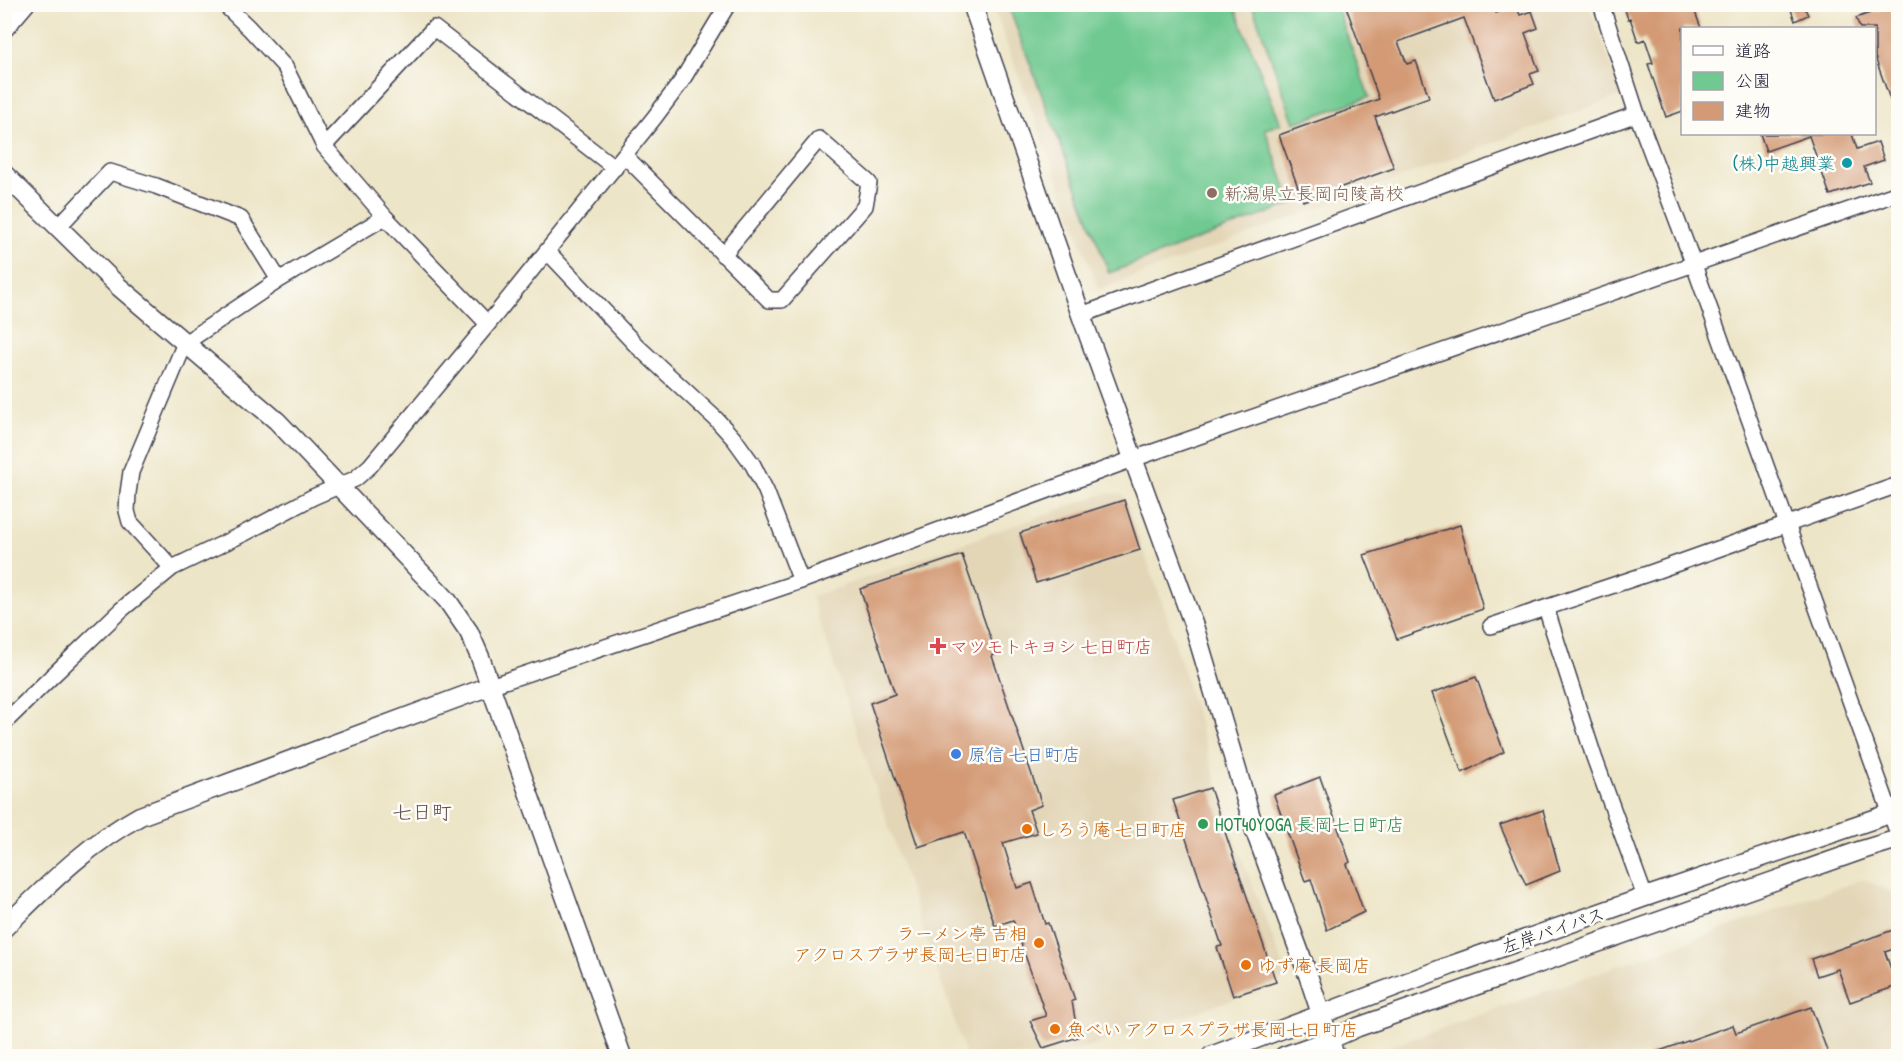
<svg xmlns="http://www.w3.org/2000/svg" width="1903" height="1061" font-family="'Patrick Hand','Klee One',sans-serif">
<style>
.built{fill:#e3d6b7}
.green{fill:#6fc990;stroke:#487666;stroke-width:1.5}
.building{fill:#d39a75}
.lines{fill:none;stroke-linecap:round;stroke-linejoin:round}
.minor-casing{stroke:#403f50;stroke-width:18}
.tertiary-casing{stroke:#403f50;stroke-width:21}
.minor{stroke:#fff;stroke-width:15}
.tertiary{stroke:#fff;stroke-width:18}
.culture-dot{fill:#0f9aa8;stroke:#fdfcf7;stroke-width:2}
.education-dot{fill:#8d6e63;stroke:#fdfcf7;stroke-width:2}
.health-dot{fill:#e0444e;stroke:#fdfcf7;stroke-width:2}
.shop-dot{fill:#3f7fe0;stroke:#fdfcf7;stroke-width:2}
.leisure-dot{fill:#2e9e5b;stroke:#fdfcf7;stroke-width:2}
.food-dot{fill:#e8710a;stroke:#fdfcf7;stroke-width:2}
.labels{text-anchor:middle;dominant-baseline:central;stroke-width:5;stroke-linejoin:round;paint-order:stroke}
.culture-label{font-size:18px;fill:#0d838f;stroke:#fdfcf7;text-anchor:end}
.education-label{font-size:18px;fill:#785e54;stroke:#fdfcf7;text-anchor:start}
.health-label{font-size:18px;fill:#be3a42;stroke:#fdfcf7;text-anchor:start}
.shop-label{font-size:18px;fill:#366cbe;stroke:#fdfcf7;text-anchor:start}
.leisure-label{font-size:18px;fill:#27864d;stroke:#fdfcf7;text-anchor:start}
.food-label{font-size:18px;fill:#c56008;stroke:#fdfcf7;text-anchor:start}
.street-label{font-size:18px;fill:#22223b;stroke:#fdfcf7}
.neighbourhood-label{font-size:20px;fill:#604c4f;stroke:#fdfcf7}
</style>
<rect width="100%" height="100%" fill="#fdfcf7"/>
<filter id="ink" filterUnits="userSpaceOnUse"><feTurbulence type="fractalNoise" baseFrequency=".0167" numOctaves="2"/><feDisplacementMap in="SourceGraphic" scale="12" xChannelSelector="R" yChannelSelector="G"/><feConvolveMatrix kernelMatrix="1 2 1 2 8 2 1 2 1" color-interpolation-filters="sRGB"/></filter>
<filter id="wash" filterUnits="userSpaceOnUse"><feTurbulence type="fractalNoise" baseFrequency=".008" numOctaves="4" result="noise"/><feDisplacementMap in="SourceGraphic" scale="24" xChannelSelector="R" yChannelSelector="G"/><feGaussianBlur stdDeviation="1.35" result="paint"/><feColorMatrix in="noise" values="0 0 0 0 0 0 0 0 0 0 0 0 0 0 0 0 0 1.4 0 .05"/><feComposite in="paint" operator="in"/></filter>
<g filter="url(#wash)">
<rect width="100%" height="100%" fill="#ede5c7"/>
<!-- built -->
<path class="built" d="M992,5H1589L1622,95L1099,290Z
M1106,493L1123,494L1165,610L1232,832L1287,975L1276,985L1146,1029L1060,1056H966L811,597Z
M1863,879L1896,893L1898,900V1056H1379L1383,1049Z"/>
<!-- green -->
<path class="green" d="M1008,5H1234L1281,124L1265,129L1292,204L1109,273Z
M1252,5H1336L1369,97L1294,123Z"/>
<g id="blocks">
<!-- building -->
<path class="building" d="M1345,4H1496L1497,6L1494,7L1496,13L1516,5L1520,15L1532,11L1538,28L1525,33L1539,71L1530,74L1534,84L1494,99L1464,18L1398,42L1407,64L1416,61L1429,97L1375,117L1394,168L1303,201L1279,135L1379,99Z
M1623,4H1692L1701,28H1683V111L1666,117L1648,64L1653,63L1645,39L1638,42L1630,18L1628,19Z
M1789,4H1803L1808,15L1795,21Z
M1896,4H1899V119H1897L1875,57V28H1860L1856,18Z
M1760,134H1852L1857,149L1878,142L1884,160L1864,167L1870,182L1830,195L1809,136L1766,151Z
M1124,500L1140,550L1036,583L1020,533Z
M1460,525L1483,609L1397,639L1364,555Z
M962,555L996,654L992,656L1042,805L1029,810L1037,833L1003,843L1017,888L1032,883L1045,924L1048,923L1075,1000L1072,1001L1078,1037L1043,1048L1030,1021L1046,1016L1013,920L995,926L964,832L918,847L870,703L895,694L860,589Z
M1476,677L1504,752L1462,773L1432,693Z
M1320,777L1350,862L1347,864L1364,912L1327,930L1311,879L1305,881L1274,795Z
M1210,788L1276,982L1233,996L1217,947L1222,946L1173,800Z
M1543,810L1560,871L1526,885L1500,825Z
M1893,930L1899,947L1885,952L1897,986L1850,1002L1838,969L1817,976L1811,959Z
M1811,1007L1829,1056H1648V1055L1733,1025L1736,1033Z"/>
</g>
</g>
<g filter="url(#ink)">
<use href="#blocks" fill-opacity="0" stroke="#403f50" stroke-width="1.5"/>
<g class="lines">
<defs>
<path id="minor" d="M224,4L249,28L285,67L324,146L385,217L488,324
M1601,4L1637,114L1694,265L1898,834
M4,31L27,4
M324,146L434,28L615,168
M624,155L769,300H782L865,206L869,183L819,139L723,255
M57,228L110,172L156,186L241,219L279,280
M547,251L637,346L716,419L735,440L753,465L766,491L801,581
M1081,315L1637,114
M172,568L130,522L127,511L128,493L131,472L185,343L279,280L385,217
M1546,608L1594,757L1645,897
M1491,626L1650,573L1898,485
M490,686L801,581L1133,459L1898,193
M4,723L44,684L121,610L172,568L243,534L313,497L355,479L370,466L488,324L654,118L681,82L728,4"/>
<path id="tertiary" d="M972,4L1081,315L1195,629L1256,834L1308,975L1335,1056
M4,174L118,286L277,421L447,600L469,632L480,657L622,1056
M4,928C48,885 85,846 140,816L490,686
M1211,1056L1452,965L1645,897L1898,811
M1284,1056L1329,1040L1358,1027L1862,850L1898,839"/>
</defs>
<!-- minor casing -->
<use href="#minor" class="minor-casing"/>
<!-- tertiary casing -->
<use href="#tertiary" class="tertiary-casing"/>
<!-- minor -->
<use href="#minor" class="minor"/>
<!-- tertiary -->
<use href="#tertiary" class="tertiary"/>
</g>
</g>
<!-- markers -->
<circle class="culture-dot" cx="1847" cy="163" r="6"/>
<circle class="education-dot" cx="1212" cy="193" r="6"/>
<path class="health-dot" d="M935 637h6v6h6v6h-6v6h-6v-6h-6v-6h6z"/>
<circle class="shop-dot" cx="956" cy="754" r="6"/>
<circle class="leisure-dot" cx="1203" cy="824" r="6"/>
<g class="food-dot">
<circle cx="1027" cy="829" r="6"/>
<circle cx="1039" cy="943" r="6"/>
<circle cx="1246" cy="965" r="6"/>
<circle cx="1055" cy="1029" r="6"/>
</g>
<g class="labels">
<!-- culture labels -->
<g class="culture-label">
<text x="1835" y="163">(株)中越興業</text>
</g>
<!-- education labels -->
<g class="education-label">
<text x="1224" y="193">新潟県立長岡向陵高校</text>
</g>
<!-- health labels -->
<g class="health-label">
<text x="950" y="646">マツモトキヨシ 七日町店</text>
</g>
<!-- shop labels -->
<g class="shop-label">
<text x="968" y="754">原信 七日町店</text>
</g>
<!-- leisure labels -->
<g class="leisure-label">
<text x="1215" y="824">HOT40YOGA 長岡七日町店</text>
</g>
<!-- food labels -->
<g class="food-label">
<text x="1039" y="829">しろう庵 七日町店</text>
<text x="1027" y="933" text-anchor="end">ラーメン亭 吉相<tspan x="1027" dy="21">アクロスプラザ長岡七日町店</tspan></text>
<text x="1258" y="965">ゆず庵 長岡店</text>
<text x="1067" y="1029">魚べい アクロスプラザ長岡七日町店</text>
</g>
<!-- street labels -->
<g class="street-label">
<text transform="translate(1553 930) rotate(-19)">左岸バイパス</text>
</g>
<!-- neighbourhood labels -->
<g class="neighbourhood-label">
<text x="422" y="811">七日町</text>
</g>
</g>
<!-- margin -->
<rect width="1903" height="1061" fill="none" stroke="#fdfcf7" stroke-width="24"/>
<!-- legend -->
<rect x="1681" y="27" width="195" height="108" fill="#fdfcf7" stroke="#a5a5ac" stroke-width="1.5"/>
<rect x="1693" y="46" width="30" height="9" fill="#ffffff" stroke="#a5a5ac" stroke-width="1.5"/>
<text x="1735" y="57" font-size="18" fill="#22223b">道路</text>
<rect x="1693" y="72" width="30" height="18" fill="#6fc990" stroke="#a5a5ac" stroke-width="1.5"/>
<text x="1735" y="87" font-size="18" fill="#22223b">公園</text>
<rect x="1693" y="102" width="30" height="18" fill="#d39a75" stroke="#a5a5ac" stroke-width="1.5"/>
<text x="1735" y="117" font-size="18" fill="#22223b">建物</text>
</svg>
